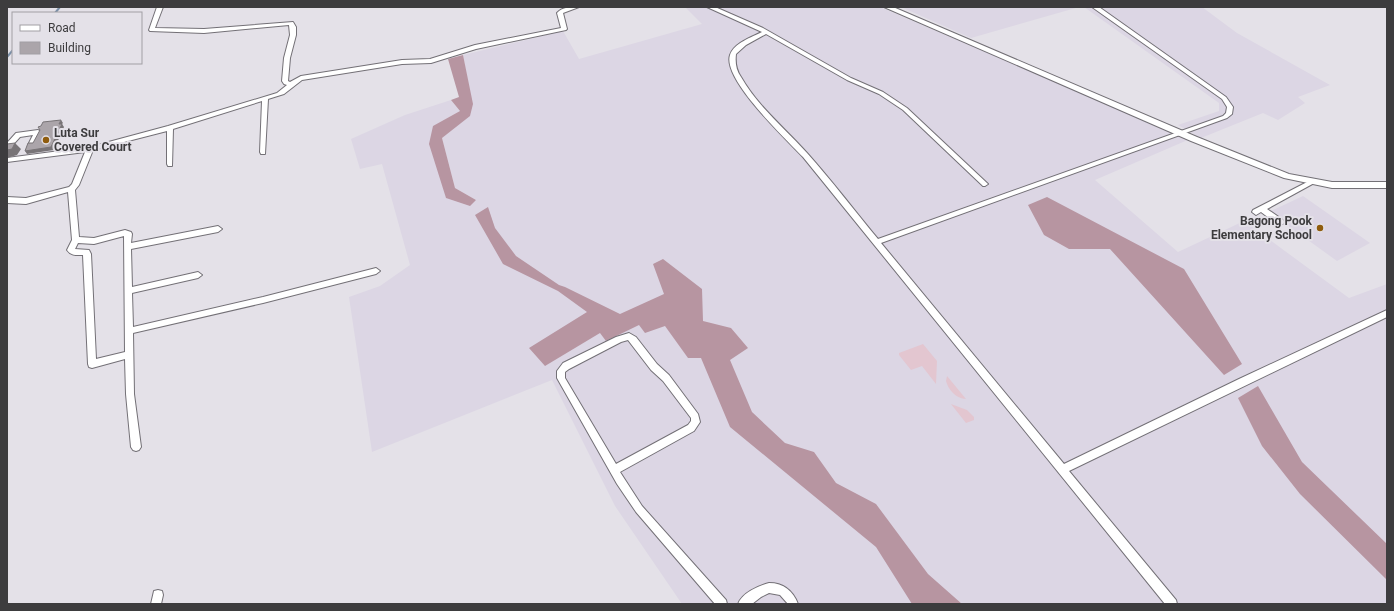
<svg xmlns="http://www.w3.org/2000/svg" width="1394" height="611" font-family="Roboto,sans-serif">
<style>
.built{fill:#dcd6e4}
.green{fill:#e3c6d0}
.forest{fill:#b795a1}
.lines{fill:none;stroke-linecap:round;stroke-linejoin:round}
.stream{stroke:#7b8fa7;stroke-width:2}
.minor-casing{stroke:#737076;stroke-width:2}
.tertiary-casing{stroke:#737076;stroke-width:2}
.minor{fill:#fff;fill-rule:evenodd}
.tertiary{fill:#fff;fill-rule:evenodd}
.shaded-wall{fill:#787477}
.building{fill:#aba5aa;stroke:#787477}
.poi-dot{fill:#8f5c0d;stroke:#e4e1e8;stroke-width:1.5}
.labels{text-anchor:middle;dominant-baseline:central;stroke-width:4;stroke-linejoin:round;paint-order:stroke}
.poi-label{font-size:12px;font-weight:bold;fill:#3d3c3e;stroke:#e4e1e8;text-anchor:start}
</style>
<rect width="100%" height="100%" fill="#e4e1e8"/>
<!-- built -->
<path class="built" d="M685,7H880L1190,139L1095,180L1178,252L1244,221L1349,298L1387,284V604H682L615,506L552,380L372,452L349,297L380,286L410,265L382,164L360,169L351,139L405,115L451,100L460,111L434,126L446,198L476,200L455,188L442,138L472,104L463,55L563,31L579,59L702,24Z
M901,7H1079L971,38Z
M1084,7H1202L1237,33L1330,85L1298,97L1305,103L1278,120L1263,113L1201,138L1178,125L1219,111V103Z
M1303,196L1370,243L1337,261L1269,212Z"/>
<!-- green -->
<path class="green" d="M923,344L937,361L936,384L922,366L911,370L899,355V353Z
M947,376L966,399C956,399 948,389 946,381Z
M951,404L967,410L974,417V420L966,423Z"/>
<!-- forest -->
<path class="forest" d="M463,55L473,104L470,116L442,138L455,188L476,200L470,206L446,198L429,144L433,126L460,111L451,100L459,97L448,59Z
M1047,197L1184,269L1242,364L1224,375L1110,249H1069L1044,235L1028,205Z
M488,207L495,228L516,256L559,285L565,287L620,314L664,294L653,264L663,259L702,289L703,321L731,328L748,348L730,360L752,412L785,443L814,452L836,483L876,504L928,574L962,604H912L876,547L730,427L701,358H688L665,326L645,333L639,325L606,341L600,333L545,366L529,348L587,312L558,291L503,264L475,215Z
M1258,386L1302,462L1387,544V580L1300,494L1262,446L1238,398Z"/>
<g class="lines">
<!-- stream -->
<path class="stream" d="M55,13L60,7
M7,57L13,50"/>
<defs>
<path id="minor" d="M157,7H163L155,28L204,29L293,22L296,27V35L290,58L288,81L290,82L301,76L402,60L430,59L475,45L561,28L557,13C562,7 571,7 579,7L563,13L567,29L566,30L476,49L431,63L402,64L302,80L284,94L268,99L265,154H261L260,152L262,101L173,129L172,166H168L167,164V131L93,150L79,185L75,190L79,237L94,238L125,230L131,232L132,234L131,243L218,226L222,229L218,232L131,249L132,287L198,272L202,275L198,278L132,293L133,327L263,297L376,268L380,271L376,274L263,303L133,333L134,394L141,447L139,450L136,451L133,450L131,447L126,394L125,359L92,368L89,367L88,364L83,255C77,255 71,256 67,250L72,240L68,192L26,204L7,203V197L26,198L69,187L72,184L85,152L7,162V158L90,147L168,126L277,93L287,85L284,84L282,81L284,58L290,35L289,25L204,33L150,31L149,30ZM124,236L125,352L96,359L91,254L89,250L75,249L78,243L94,244Z
M707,7H715L763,28L851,78L883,92L907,108L988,184L985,186H983L903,110L879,94L847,80L766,34L746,45L736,54C735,63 736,70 741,77C758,107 785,128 807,153C832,181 854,210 878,239L1223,116L1226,113L1227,107L1222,99L1092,7H1099L1226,97L1233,107L1232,114L1227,118L881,243L1064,464L1239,379L1387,310V317L1069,471L1176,600L1177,604H1165L803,157C786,139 722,79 730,55C734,43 752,37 762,32Z
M38,130L41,132L34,145H32L29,143L33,135L20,137L9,149H7V143L16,133Z
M1311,180H1313L1316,182L1267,209L1283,220L1284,222L1283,224H1277L1261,212L1256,215L1252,212L1253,210Z
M629,333L636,337L657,364L669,375L698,414L700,422L694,431L620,472L642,506L726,600L727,604H715L636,512L617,484L557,378V371L563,363L616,337ZM628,340L651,370L663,381L691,418V421L688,425L616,464L565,378V372L569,369L621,342Z
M769,583C784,583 793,591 798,604H788L780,595L769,593L761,597L752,604H738C742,593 758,586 769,583Z
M158,590L162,591L163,595L161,604H151L154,591Z"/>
<path id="tertiary" d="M884,7H893L1197,137L1289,174L1332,182H1387V188H1332L1284,178L1191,141Z"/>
</defs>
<!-- minor casing -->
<use href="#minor" class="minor-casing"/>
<!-- tertiary casing -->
<use href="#tertiary" class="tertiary-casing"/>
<!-- minor -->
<use href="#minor" class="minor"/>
<!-- tertiary -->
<use href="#tertiary" class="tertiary"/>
</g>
<!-- shaded-wall -->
<path class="shaded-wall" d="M61,120L63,123L62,124L64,127L54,150L27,154L25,151L59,124Z
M15,143L21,149L17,155L7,158V150Z"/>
<!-- building -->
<path class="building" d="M61,120L59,124H62L51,147L25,151L28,143H33L40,130L38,127L41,126L43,122Z
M15,143L12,149L7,150V144Z"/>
<!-- markers -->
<g class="poi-dot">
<circle cx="46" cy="140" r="4"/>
<circle cx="1320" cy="228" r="4"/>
</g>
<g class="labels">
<!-- poi labels -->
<g class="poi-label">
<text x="54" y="133">Luta Sur<tspan x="54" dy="14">Covered Court</tspan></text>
<text x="1312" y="221" text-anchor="end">Bagong Pook<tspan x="1312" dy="14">Elementary School</tspan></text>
</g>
</g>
<!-- border -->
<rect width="1394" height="611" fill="none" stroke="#3d3c3e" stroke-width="16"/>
<!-- legend -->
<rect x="12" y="12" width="130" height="52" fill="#e4e1e8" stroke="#a19fa4"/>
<rect x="20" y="25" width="20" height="6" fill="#ffffff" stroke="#a19fa4"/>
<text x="48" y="32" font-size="12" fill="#3d3c3e">Road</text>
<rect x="20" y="42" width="20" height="12" fill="#aba5aa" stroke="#a19fa4"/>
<text x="48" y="52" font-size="12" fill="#3d3c3e">Building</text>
</svg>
